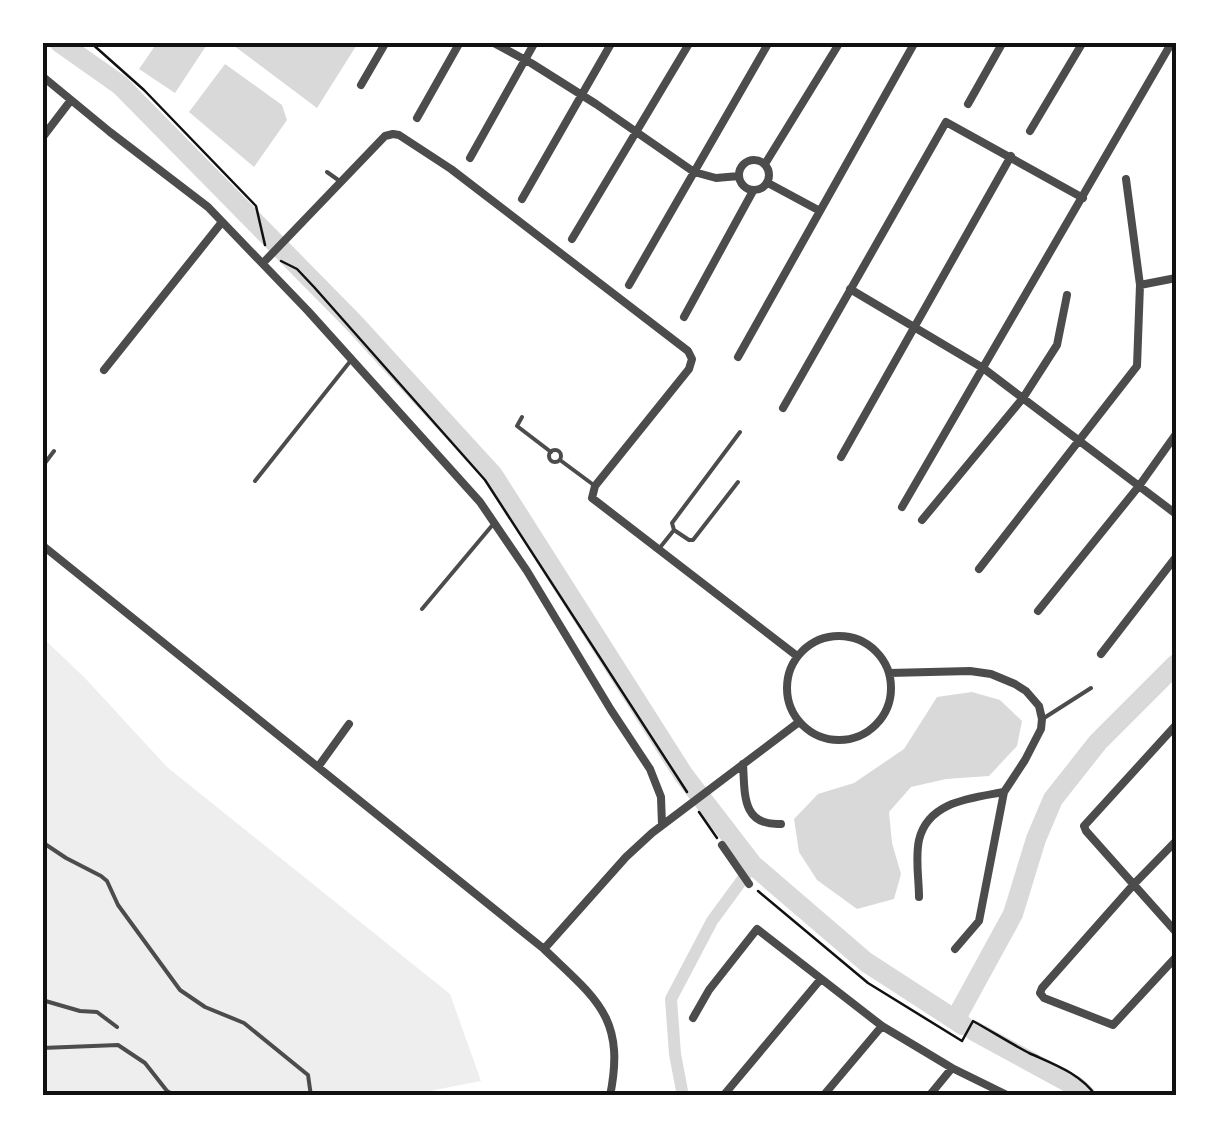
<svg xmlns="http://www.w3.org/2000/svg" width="1219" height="1138" font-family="'Source Sans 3',sans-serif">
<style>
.green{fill:#eee}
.water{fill:#d9d9d9}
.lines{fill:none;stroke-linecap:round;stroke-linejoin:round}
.canal{stroke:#d9d9d9;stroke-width:12}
.river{stroke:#d9d9d9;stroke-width:20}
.path{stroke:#111;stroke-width:2.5}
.service{stroke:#4c4c4c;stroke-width:4}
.minor{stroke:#4c4c4c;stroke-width:8}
.neatline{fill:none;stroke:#111;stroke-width:4}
</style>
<rect width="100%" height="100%" fill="#fff"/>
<!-- green -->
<path class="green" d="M42,637L85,678L167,767L450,994L481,1081L404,1096L43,1095Z"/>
<!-- water -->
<path class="water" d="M157,43H208L175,93L139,69Z
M234,43V42L358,43L317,108L233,45Z
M225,64L282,105L287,120L254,167L189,112Z
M972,692L1000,700L1022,721L1017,746L989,776L946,779L911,787L889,812L892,843L901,874L894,899L857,909L817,880L799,852L794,819L818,794L854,783L904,749L937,697Z"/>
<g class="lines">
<!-- canal -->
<path class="canal" d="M683,1096L675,1054L671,999L712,921L753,865"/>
<!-- river -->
<path class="river" d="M59,42L120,85L354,323L493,475L683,774L753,865L866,962L963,1025
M955,1020L1013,914L1036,839L1053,799L1098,742L1176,664
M974,1031L1077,1087L1086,1096"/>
<!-- path -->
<path class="path" d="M90,42L144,90L256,206L265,245
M281,261L297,269L314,287L485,480L687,792
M699,812L717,838
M758,891L868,983L962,1041L973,1021C991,1031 1010,1043 1029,1053C1053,1064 1080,1073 1096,1096"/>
<!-- service -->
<path class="service" d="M327,172L341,182
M522,417L517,426L551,452
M549 456a6 6 0 1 1 12 0a6 6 0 1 1-12 0Z
M560,460L595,486
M42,467L54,451
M255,481L352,359
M674,530L689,540H693L738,482
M658,550L674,530L672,523L740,432
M422,609L495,522
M1044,718L1091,688
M42,842L66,858L101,876L107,881L118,905L180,990L205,1007L244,1023L308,1075L311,1096
M42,1000L80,1011L97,1012L117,1027
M42,1048L118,1045L145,1063L167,1091L176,1096"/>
<!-- minor -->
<path class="minor" d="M492,42L531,63L596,104L694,172L716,178L739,176
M42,76L110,132L208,207L308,311L480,502L527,571L611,710L650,769L661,797L662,825
M361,85L386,42
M968,104L1003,42
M417,118L460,42
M1030,131L1083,42
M42,138L71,100
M470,158L535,42
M739 175a15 15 0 1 1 30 0a15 15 0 1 1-30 0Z
M765,164L840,42
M768,183L820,211
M522,199L612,42
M572,239L690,42
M263,263L385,136L393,134L399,135L451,169L688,351L692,359L689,369L595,486L592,498L797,656
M629,285L769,42
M1140,285L1176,278
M850,289L983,368L1176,514
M684,317L753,191
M738,357L915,42
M104,370L222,222
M783,408L946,122L1083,198
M841,457L1011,156
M902,507L1172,42
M922,520L1023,398L1057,345L1067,295
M42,545L544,949C596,999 626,1017 610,1096
M979,569L1137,366L1140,285L1126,179
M1038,611L1139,486L1176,434
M787 688a52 52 0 1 1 104 0a52 52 0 1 1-104 0Z
M1101,654L1176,557
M889,673L970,671L991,674L1015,684L1026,691L1039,706L1042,719L1041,729L1025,760L1004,792L979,921L955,949
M1176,725L1084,826L1086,831L1176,932
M743,764C745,793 741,826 781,824
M318,767L349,724
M1176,841L1135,883L1042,988L1040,993L1044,998L1113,1025L1176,957
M722,845L749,884
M919,897C919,879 915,858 919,840C928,801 972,798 1004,792
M544,949L626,857L652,833L799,722
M693,1018L709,990L757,929L882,1026L952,1068L1009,1096
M723,1096L820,980
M823,1096L882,1026
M929,1096L952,1068"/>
</g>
<!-- border -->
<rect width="1219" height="1138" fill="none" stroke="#ffffff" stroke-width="90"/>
<rect x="45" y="45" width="1129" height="1048" class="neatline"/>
</svg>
